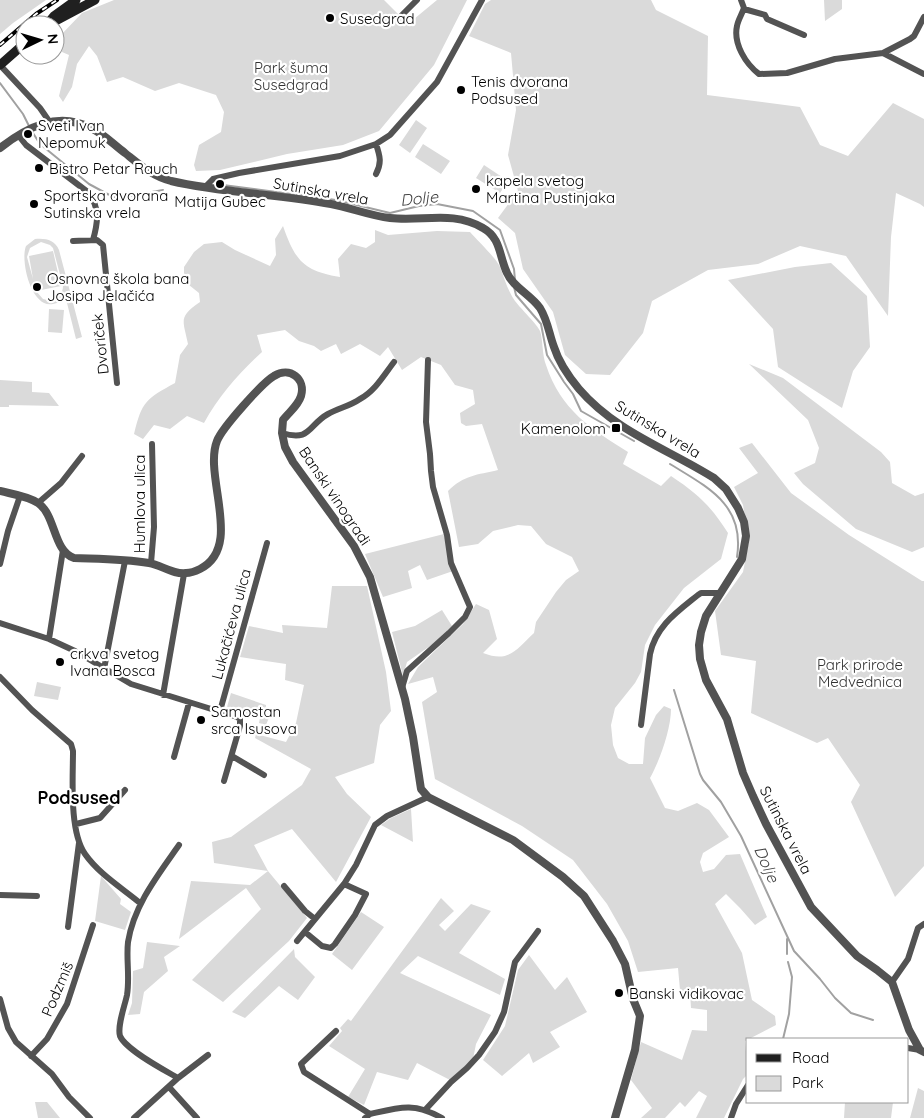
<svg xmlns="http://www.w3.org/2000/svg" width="924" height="1118" font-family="Quicksand,sans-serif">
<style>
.green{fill:#dadada;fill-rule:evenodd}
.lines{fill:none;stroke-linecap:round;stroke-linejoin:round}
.stream{stroke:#a1a1a1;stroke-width:2}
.minor{stroke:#535353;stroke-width:6}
.tertiary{stroke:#535353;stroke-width:8}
.secondary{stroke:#202020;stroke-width:9}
.rail-casing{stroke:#000;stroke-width:4}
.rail{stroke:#fff;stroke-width:2;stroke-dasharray:5.5;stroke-linecap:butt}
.poi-dot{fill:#000;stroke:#fff;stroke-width:2}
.labels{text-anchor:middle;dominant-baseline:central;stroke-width:4.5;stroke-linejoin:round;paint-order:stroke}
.poi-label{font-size:15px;fill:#000;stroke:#fff;text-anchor:start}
.park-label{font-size:15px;fill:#313131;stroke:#fff}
.street-label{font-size:15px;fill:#000;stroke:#fff}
.water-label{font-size:16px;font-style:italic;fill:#424242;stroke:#fff}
.quarter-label{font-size:18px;font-weight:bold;fill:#000;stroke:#fff}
</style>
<rect width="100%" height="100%" fill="#fff"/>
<!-- green -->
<path class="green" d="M0,0H46L13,23L0,34Z
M114,0H384L408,24L437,0H467L434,65L379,131L343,145L287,154L220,170L196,171L194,165L199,145L221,132L224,112L216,95L179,83L155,91L123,77L107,82L97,56L89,46L77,64L72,87L63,102L59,96L69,55L62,52L59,37L82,13Z
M491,0H651L656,10L708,36L707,95L800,107L820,145L848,156L893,103L924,119V207L920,204L896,193L891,237L888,316L846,256L800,246L758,264L708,270L652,301L643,333L610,375L586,374L565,355L553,312L523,269L515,233L498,218L518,191L508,155L516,110L511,53L469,36L485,4Z
M824,0H842V9L825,21Z
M416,120L427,128L410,153L399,145Z
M423,144L450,161L441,174L415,157Z
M484,165L508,181L500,193L476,178Z
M283,226C295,260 303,271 340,277L338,259L351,244L366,248L375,242V230L388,235L437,231L470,232C477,240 497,259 500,267C505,280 507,289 515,301C521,309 537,324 540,331C543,339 542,355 546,365C561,410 590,428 628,452L623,464L661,486L671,476C698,494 710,505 728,533L721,559L684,588L655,625L645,645L641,672L635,683L615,708L611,725L613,745L618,758L629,764H643L645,738L656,715L664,706L671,709C671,729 660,760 650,778L665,808L678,811L697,803L709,810L729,837L703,853L700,862L703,872L714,869L726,855L740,854L767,917L755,925L740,908L726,894L715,904L742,953L752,1000L775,1016L776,1025L745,1041L748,1074L743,1079L724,1118H696L707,1096L699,1091L685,1107L680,1102L665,1118H641L652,1108L631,1080L641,1042L682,1060L692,1030L707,1031V1010L691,1008L690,992L680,990L678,968L638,972L628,941L607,904L573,860L522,826L435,779L422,702L437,692L433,677L408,684L418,667L463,624L476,604L489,610L497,639L483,653C509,663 516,650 534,633L536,622L556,592L566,580L579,571L572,557L546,544L531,526L518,525L493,531L478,544L459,547L448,491C464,475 477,475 498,470L482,424L466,426L461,423L460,413L475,404L473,390L455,385L441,365L421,357L402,370L388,347L380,356L360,344L341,354L336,344L321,351L314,346L299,341L285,330L257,335L262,352C239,373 219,396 204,423L187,416L170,429L154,425L143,439L134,434C142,401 146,399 175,383L180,355L188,344C183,320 178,317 200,302L199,293L184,281V267L194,252L204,244L222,242L235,250L270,266L276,255L275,239Z
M35,239C46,238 55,240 59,250L82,337L76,339L65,295C62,300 59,303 53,304C31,309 20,260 26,246ZM41,242L50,245L53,248L63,286C63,294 58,297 52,301L43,299L36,291L61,286L53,251L29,256L33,279L27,257L30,248Z
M831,263L867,296L870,347L853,371L842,408L778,367L773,329L728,280L795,267Z
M49,309L64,310L62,333L48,332Z
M749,364L783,378L881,452L890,462L892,483L915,496L924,493V547L912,552L856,529L803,484L794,473L815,463L819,448L808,420Z
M0,380L32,382V392L49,393L59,406L9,405V407H0Z
M752,443L791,493L849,535L922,581H924V866L895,897L851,802L860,785L828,738L817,743L751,713L756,661L721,655L715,611L743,572L749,541L743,505L734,487L758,473L739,448Z
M444,534L453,571L427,580L420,565L408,571L412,588L383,597L365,554Z
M332,586H367L386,672L391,711L380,725L374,763L335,777L347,794L371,817L336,882L292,829L254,845L268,871L307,918L289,941L223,1002L192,980L261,909L246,888L179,939L191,881L250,885L268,871L214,863L212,842L231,837L302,785L311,769L255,738L256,734L286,742L296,723L304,685L285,680L286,664L240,657L249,626L283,633L282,625L327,628Z
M442,610L452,626L433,644L407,662L403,676L392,632L415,626Z
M37,682L61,687L58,700L34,696Z
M231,693L266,705V713L270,715L266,725L259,723L260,718L227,707Z
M411,809L413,842L381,825L391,818Z
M101,876L121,899L120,904L131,912L125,930L95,921Z
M441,898L454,911L439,925L445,931L471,904L491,911L459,953L505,979L500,995L418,956L400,973L491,1015L476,1044L473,1059L450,1080L417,1063L408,1080L377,1072L364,1105L348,1097L365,1069L329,1046L342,1031L340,1028L348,1019L351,1021Z
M361,912L384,927L352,970L332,954Z
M147,942L180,946L164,957L168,971L144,992L140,1014L128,1015L132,1003L133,971L143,968Z
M294,949L295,957L315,977L298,1000L279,986L245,1018L232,1012Z
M529,955L555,990L567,977L587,1012L550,1032L560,1047L533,1063L529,1053L502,1076L483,1060L505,1026L518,970Z
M918,1088L924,1091V1118H910Z
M35,1102H47L60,1118H38Z
M845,1102H893L891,1118H844Z"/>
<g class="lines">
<!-- stream -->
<path class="stream" d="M0,83L23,114L29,126
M31,130L40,144L89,184L113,197H123L163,190
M223,185L336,200L390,213L419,206L437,204L473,211L500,230L514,269L515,280
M514,287L516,295L541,324L547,355L564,382L573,394L581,411L634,441
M670,464C709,488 745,505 737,557
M674,690L700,774L703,780L721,802L741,836L794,951L820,979L835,998L851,1013L873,1020
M787,939V954
M783,1039L789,1014L792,977L788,962"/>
<!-- minor -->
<path class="minor" d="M741,0L744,8C742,14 738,20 737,26C733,44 746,64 759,74L787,73L835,59L883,53L924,74
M744,9L765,15L767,19L804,35
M402,15L417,0
M883,53L910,39L914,36L924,17
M0,65L40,108L49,121
M18,135L26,145L89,193C100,209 98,222 93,240
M376,174C382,163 380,156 376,144
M205,187L213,179L239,173L340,156L376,144L390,135L437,82L482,0
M73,241L97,240L103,245L117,383
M282,433C311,442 308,425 328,414C339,408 350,406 360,399C375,391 384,375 394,362
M38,503L61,483L82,456
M151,563L154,527L152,444
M0,564L8,531L20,496
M0,623L49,639L75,651L131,684L237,717L240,719V726L224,781
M49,639L63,550
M104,669L125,561
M0,677L32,710L71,744L73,751C73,779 69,831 85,854C99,874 122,888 140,903
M402,688L407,671L449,633L465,617L470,607L451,563L447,535L433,487L431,471L430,454L426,422L428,360
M163,695L184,574
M220,711L267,543
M641,725L650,654C656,626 677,612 698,595L701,593H721
M232,756L264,775
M174,757L189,703
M76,824L100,818L125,790
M284,886L305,911L315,919
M0,895L37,896
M68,927L79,843
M305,932L322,946L331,948L335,944L355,915L366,894L344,884
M297,941L344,884L356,865L375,825L387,816L428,797
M892,982L908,959L918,928L924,924
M0,999L8,1028L16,1042L52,1074L69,1097L90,1118
M336,1031L301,1064L304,1072L370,1114
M908,1048L920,1050
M31,1056L47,1039L67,1004L93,925
M178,1078C164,1070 126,1050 120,1036C117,1026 125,1005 127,995C130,977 126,959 128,942C134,905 158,875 179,845
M169,1087L197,1118
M426,1109L451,1082L467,1068L479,1055L495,1032L504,1012L515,962L538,931
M134,1118L178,1078L208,1055
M365,1118L370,1114C400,1107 414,1102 442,1118
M731,1118L736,1104L748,1085"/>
<!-- tertiary -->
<path class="tertiary" d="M0,148C27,127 58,111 91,128C104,134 114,145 125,153C140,165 152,176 171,181C223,193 278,194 331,204C351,208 371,216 390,218C422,222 453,210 483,228C501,238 499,256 507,273C513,287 531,295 540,308C548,321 549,334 554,347C559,363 569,377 579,389C616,432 668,449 714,478L726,489L738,508L744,522L746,536L742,559L706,616L701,632L699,645L700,659L706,680L727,719L743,773L753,796L766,824L811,907L857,956L877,970L892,982L909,1030L920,1050L924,1052
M0,491C12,494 28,496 38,503C56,515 53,551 74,558C99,559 124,559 149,563C161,565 174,575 186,573C190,573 196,571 200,569C244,547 203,476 217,441C222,428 262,383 274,376C290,366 306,379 301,396C298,406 289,412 283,420L282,433L285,447L293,462L354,546L370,577L405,699L413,737L421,789L428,797L513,840L563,877L584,896L613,941L625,964L633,999L640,1016L635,1050L615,1118"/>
<!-- secondary -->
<path class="secondary" d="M49,22L54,16L76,0
M48,25L95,0
M0,65L25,43"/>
<defs>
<path id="rail" d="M0,45L36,14L57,0"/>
</defs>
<!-- rail casing -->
<use href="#rail" class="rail-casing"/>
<!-- rail -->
<use href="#rail" class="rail"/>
</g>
<!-- markers -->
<g class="poi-dot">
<circle cx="330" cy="18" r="5"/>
<circle cx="461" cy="90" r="5"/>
<circle cx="28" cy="134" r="5"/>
<circle cx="39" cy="168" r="5"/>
<circle cx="220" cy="184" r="5"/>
<circle cx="476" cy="189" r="5"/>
<circle cx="34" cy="204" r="5"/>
<circle cx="37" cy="287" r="5"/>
<rect x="611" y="423" width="10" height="10" rx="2.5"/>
<circle cx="60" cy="662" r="5"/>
<circle cx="201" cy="720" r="5"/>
<circle cx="619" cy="993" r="5"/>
</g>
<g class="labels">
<!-- poi labels -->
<g class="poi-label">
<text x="340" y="18">Susedgrad</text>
<text x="471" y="81">Tenis dvorana<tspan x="471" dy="17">Podsused</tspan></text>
<text x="38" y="125">Sveti Ivan<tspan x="38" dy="17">Nepomuk</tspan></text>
<text x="49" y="168">Bistro Petar Rauch</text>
<text x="486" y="180">kapela svetog<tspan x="486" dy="17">Martina Pustinjaka</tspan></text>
<text x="44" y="195">Sportska dvorana<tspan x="44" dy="17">Sutinska vrela</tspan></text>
<text x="220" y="201" text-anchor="middle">Matija Gubec</text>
<text x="47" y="278">Osnovna škola bana<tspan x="47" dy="17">Josipa Jelačića</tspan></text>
<text x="606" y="428" text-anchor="end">Kamenolom</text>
<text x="70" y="653">crkva svetog<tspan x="70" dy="17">Ivana Bosca</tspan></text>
<text x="211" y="711">Samostan<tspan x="211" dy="17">srca Isusova</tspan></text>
<text x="629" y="993">Banski vidikovac</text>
</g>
<!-- park labels -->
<g class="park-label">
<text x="291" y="67">Park šuma<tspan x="291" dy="17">Susedgrad</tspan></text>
<text x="860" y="664">Park prirode<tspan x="860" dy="17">Medvednica</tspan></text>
</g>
<!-- street labels -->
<g class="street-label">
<text transform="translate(321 191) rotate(10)">Sutinska vrela</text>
<text transform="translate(100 344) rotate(-96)">Dvoriček</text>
<text transform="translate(658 429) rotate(31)">Sutinska vrela</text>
<text transform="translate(335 496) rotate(56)">Banski vinogradi</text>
<text transform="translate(139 504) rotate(-90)">Humlova ulica</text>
<text transform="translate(231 624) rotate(-75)">Lukačićeva ulica</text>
<text transform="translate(786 830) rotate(63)">Sutinska vrela</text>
<text transform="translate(57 989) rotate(-67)">Podzmiš</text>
</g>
<!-- water labels -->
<g class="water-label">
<text transform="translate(419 198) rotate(-6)">Dolje</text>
<text transform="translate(767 864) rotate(66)">Dolje</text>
</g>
<!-- quarter labels -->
<g class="quarter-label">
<text x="79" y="797">Podsused</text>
</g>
</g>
<!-- legend -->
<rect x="746" y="1038" width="162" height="65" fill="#ffffff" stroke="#999999"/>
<rect x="756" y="1054" width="25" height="8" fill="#202020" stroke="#999999"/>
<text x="792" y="1063" font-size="15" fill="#000000">Road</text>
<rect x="756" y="1076" width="25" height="15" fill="#dadada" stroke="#999999"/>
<text x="792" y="1088" font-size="15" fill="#000000">Park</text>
<!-- north arrow -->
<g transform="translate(40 40) rotate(85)"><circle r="24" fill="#ffffff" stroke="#999999"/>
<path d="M0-4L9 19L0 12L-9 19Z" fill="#000000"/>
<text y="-8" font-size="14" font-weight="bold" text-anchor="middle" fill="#000000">N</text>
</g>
</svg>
